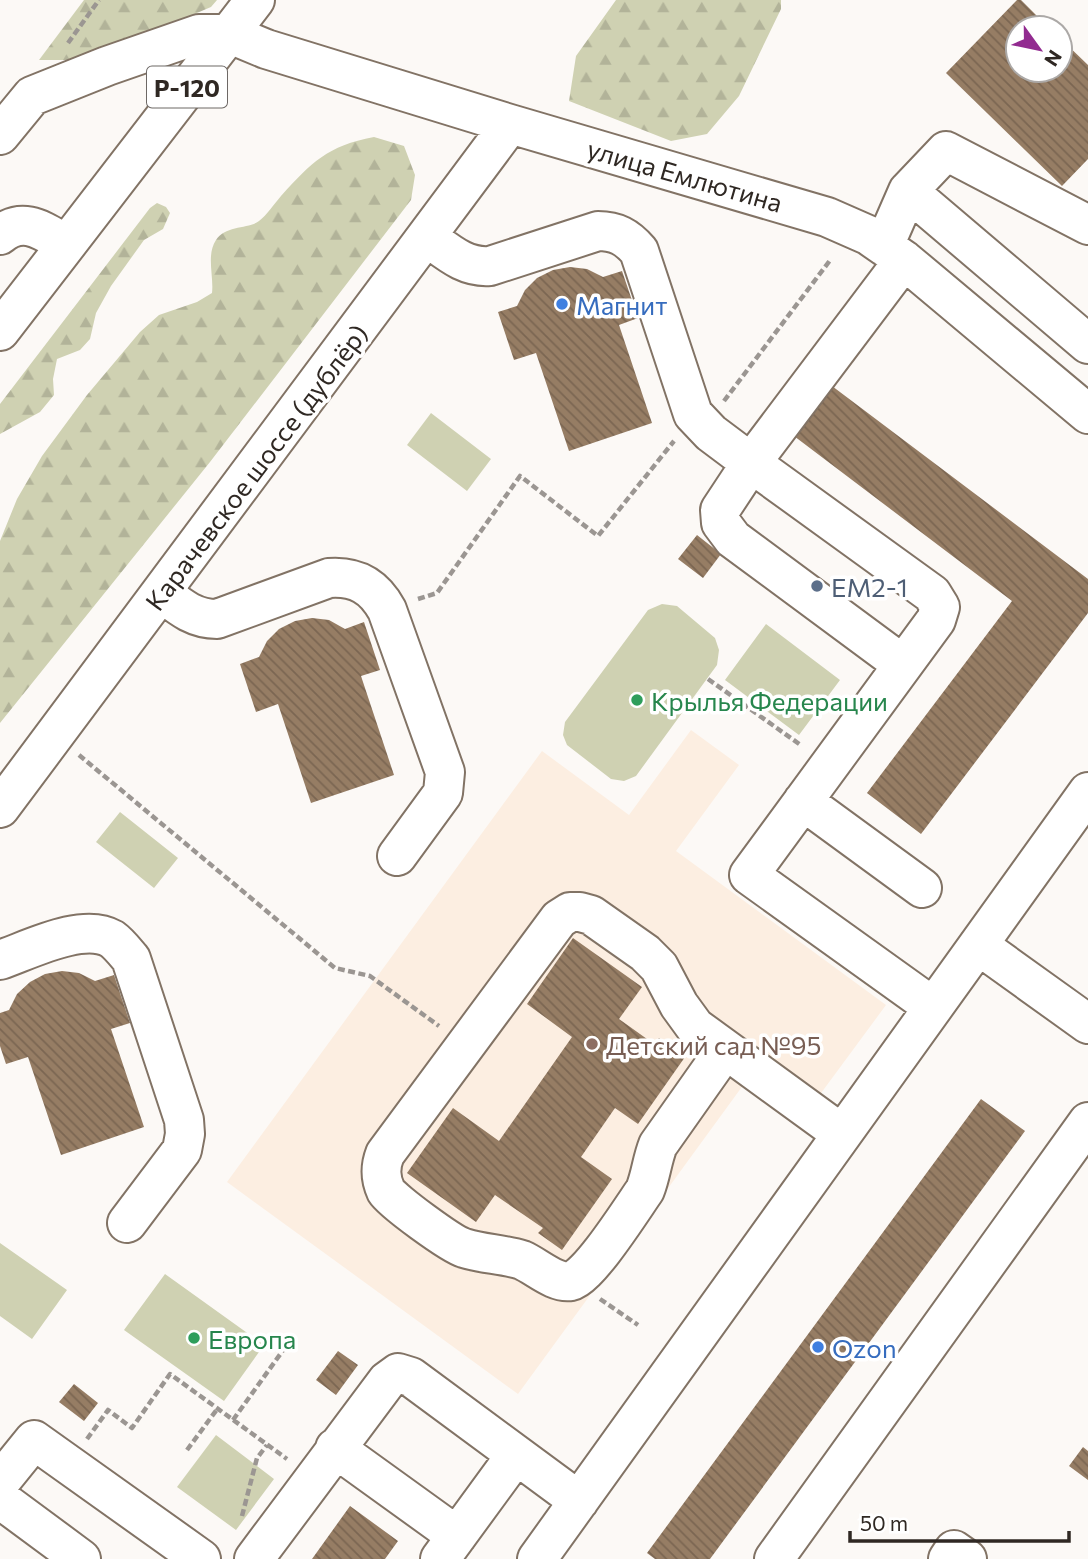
<svg xmlns="http://www.w3.org/2000/svg" width="1088" height="1559" font-family="Commissioner,sans-serif">
<style>
.built{fill:#fceee1}
.green{fill:#cfd1b2}
.forest{fill:url(#forest-firs)}
.building{fill:url(#building-back-hatch)}
.lines{fill:none;stroke-linecap:round;stroke-linejoin:round}
.minor-casing{stroke:#827365;stroke-width:42}
.highway-casing{stroke:#827365;stroke-width:42}
.path{stroke:#9b9692;stroke-width:4.5;stroke-dasharray:7 3.5;stroke-linecap:butt}
.minor{stroke:#fff;stroke-width:38}
.highway{stroke:#fff;stroke-width:38}
.shop-dot{fill:#3f7fe0;stroke:#fff;stroke-width:2.5}
.service-dot{fill:#5c6f8a;stroke:#fff;stroke-width:2.5}
.leisure-dot{fill:#2e9e5b;stroke:#fff;stroke-width:2.5}
.education-dot{fill:#8d6e63;stroke:#fff;stroke-width:2.5}
.labels{text-anchor:middle;dominant-baseline:central;stroke-width:7;stroke-linejoin:round;paint-order:stroke}
.shield{fill:#fff;stroke:#6d6865;stroke-width:2}
.shield-label{font-size:24px;font-weight:bold;fill:#2f2823}
.street-label{font-size:26px;fill:#2f2823;stroke:#fff}
.shop-label{font-size:26px;fill:#366cbe;stroke:#fff;text-anchor:start}
.service-label{font-size:26px;fill:#4e5e75;stroke:#fff;text-anchor:start}
.leisure-label{font-size:26px;fill:#27864d;stroke:#fff;text-anchor:start}
.education-label{font-size:26px;fill:#785e54;stroke:#fff;text-anchor:start}
</style>
<defs>
<pattern id="forest-firs" width="22" height="20" patternUnits="userSpaceOnUse" patternTransform="scale(1.75)"><rect width="22" height="20" fill="#cfd1b2"/><path d="M5 1l3.5 6h-7zM16 11l3.5 6h-7z" fill="#b2b399"/></pattern>
<pattern id="building-back-hatch" width="6" height="6" patternUnits="userSpaceOnUse" patternTransform="scale(1.75)"><rect width="6" height="6" fill="#967d64"/><path d="M-1 5l2 2M0 0l6 6M5-1l2 2" fill="none" stroke="#7b6652"/></pattern>
</defs>
<rect width="100%" height="100%" fill="#fcf9f6"/>
<!-- built -->
<path class="built" d="M691,730L739,765L676,851L886,1005L799,1123L744,1084L518,1394L227,1182L542,751L629,815Z"/>
<!-- green -->
<path class="green" d="M431,413L491,459L467,491L407,445Z
M662,604L677,606L715,638L719,650L717,665L636,776L624,781L611,779L567,745L563,735L565,722L648,610Z
M766,624L840,680L799,735L725,680Z
M120,812L178,858L154,888L96,842Z
M0,1243L67,1290L32,1339L0,1316Z
M165,1274L264,1345L224,1401L124,1330Z
M216,1435L274,1479L236,1530L177,1487Z"/>
<!-- forest -->
<path class="forest" d="M84,0H217L211,7L86,60H39Z
M616,0H781V9L739,96L707,134L671,141L569,101L576,56Z
M374,137L404,146L415,175L411,200L210,462L0,723V541L17,499L42,456L87,395L140,332L159,315L197,302L212,293C214,276 206,255 216,240C225,225 249,229 259,221C267,215 274,204 281,196C312,162 327,146 374,137Z
M157,203L166,207L170,213L163,229L144,240L111,286L96,313L90,339L80,350L57,359L53,379L54,395L40,412L0,434V404L150,208Z"/>
<!-- building -->
<path class="building" d="M1017,0H1021L1049,28H1018V70H1060V38L1088,65V159L1062,186L946,73Z
M570,267L587,269L603,277L622,271L638,318L619,325L652,423L569,451L536,353L514,360L498,312L517,306L525,290L537,278L553,270Z
M828,383L1088,579V613L921,834L867,793L1012,601L790,433Z
M697,535L721,554L703,578L678,559Z
M312,618L329,620L345,629L364,622L380,670L361,676L394,775L311,803L278,704L256,712L240,664L259,657L267,641L279,629L295,621Z
M573,938L642,987L619,1019L654,1044L659,1038L685,1057L638,1124L615,1108L581,1157L612,1179L562,1250L538,1233L543,1228L495,1195L476,1222L407,1173L453,1108L499,1141L572,1037L527,1004Z
M62,971L79,973L95,981L114,975L130,1023L111,1029L144,1127L61,1155L28,1057L6,1064L0,1046V1013L9,1010L17,994L30,982L45,974Z
M981,1099L1025,1131L710,1559H655L647,1553Z
M338,1351L358,1365L336,1395L316,1380Z
M74,1384L98,1403L84,1421L59,1402Z
M1083,1447L1088,1451V1480L1069,1466Z
M350,1506L398,1541L385,1559H312Z"/>
<g class="lines">
<defs>
<path id="minor" d="M0,135L32,96L107,66L199,34H230L266,49L510,124L827,217L868,235L904,260L1088,414
M908,191L946,151L1088,225
M0,235C24,215 44,232 66,244
M427,237C447,251 464,268 490,266L598,231C616,231 627,237 639,251L693,414L711,433L751,463L720,510L721,523L733,539L902,664
M884,246L908,191L1088,344
M904,260L751,463L932,594L940,607L936,620L749,875L933,1007
M162,593C180,607 194,619 217,619L329,578C356,576 374,586 387,610L445,772L443,793L397,856
M803,801L922,888
M0,808L510,124
M978,945L1088,1024
M0,960C29,950 83,922 112,939C119,944 125,952 131,959L184,1120L185,1134L182,1150L127,1223
M725,1050L658,1145C652,1160 651,1175 645,1190C633,1207 589,1277 571,1281C555,1284 536,1266 522,1260C503,1254 482,1254 464,1248C451,1244 392,1201 386,1191C380,1178 380,1167 385,1154L559,919L570,912H580L591,915L645,953L659,967L679,1005L695,1027L842,1134
M335,1448L457,1536
M0,1482L34,1440L201,1559
M0,1499L81,1559
M254,1559L387,1381L398,1373L411,1377L579,1501
M440,1559L516,1455
M537,1559L1088,792
M774,1559L1088,1122
M948,1559L954,1550L967,1559"/>
<path id="highway" d="M0,331L255,0"/>
</defs>
<!-- minor casing -->
<use href="#minor" class="minor-casing"/>
<!-- highway casing -->
<use href="#highway" class="highway-casing"/>
<!-- path -->
<path class="path" d="M68,43L99,0
M724,401L831,259
M418,599L437,593L520,476L598,536L674,441
M708,679L802,746
M79,755L335,968L370,976L439,1026
M600,1299L638,1325
M233,1420L294,1335
M87,1439L108,1410L132,1428L170,1374L287,1459
M187,1450L218,1408
M242,1516L257,1458L267,1445"/>
<!-- minor -->
<use href="#minor" class="minor"/>
<!-- highway -->
<use href="#highway" class="highway"/>
</g>
<!-- markers -->
<g class="shop-dot">
<circle cx="562" cy="304" r="7"/>
<circle cx="818" cy="1347" r="7"/>
</g>
<circle class="service-dot" cx="817" cy="586" r="7"/>
<g class="leisure-dot">
<circle cx="637" cy="700" r="7"/>
<circle cx="194" cy="1338" r="7"/>
</g>
<circle class="education-dot" cx="592" cy="1044" r="7"/>
<g class="labels">
<!-- shield labels -->
<rect class="shield" x="147" y="66.5" width="80" height="41" rx="5"/>
<g class="shield-label">
<text x="187" y="87">Р-120</text>
</g>
<!-- street labels -->
<g class="street-label">
<text transform="translate(685 175) rotate(16)">улица Емлютина</text>
<text transform="translate(256 467) rotate(-53)">Карачевское шоссе (дублёр)</text>
</g>
<!-- shop labels -->
<g class="shop-label">
<text x="576" y="304">Магнит</text>
<text x="832" y="1347">Ozon</text>
</g>
<!-- service labels -->
<g class="service-label">
<text x="831" y="586">ЕМ2-1</text>
</g>
<!-- leisure labels -->
<g class="leisure-label">
<text x="651" y="700">Крылья Федерации</text>
<text x="208" y="1338">Европа</text>
</g>
<!-- education labels -->
<g class="education-label">
<text x="606" y="1044">Детский сад №95</text>
</g>
</g>
<!-- north arrow -->
<g transform="translate(1039 49) rotate(123)"><circle r="33" fill="#ffffff" stroke="#aca9a7" stroke-width="2"/>
<path d="M0-5L12 26L0 18L-12 26Z" fill="#922b90"/>
<text y="-10" font-size="19" font-weight="bold" text-anchor="middle" fill="#2f2823">N</text>
</g>
<!-- scale -->
<path d="M850 1531v10h219v-10" fill="none" stroke="#2f2823" stroke-width="3.5"/>
<text x="860" y="1531" font-size="21" fill="#2f2823" stroke="#ffffff" stroke-width="5" paint-order="stroke">50 m</text>
</svg>
